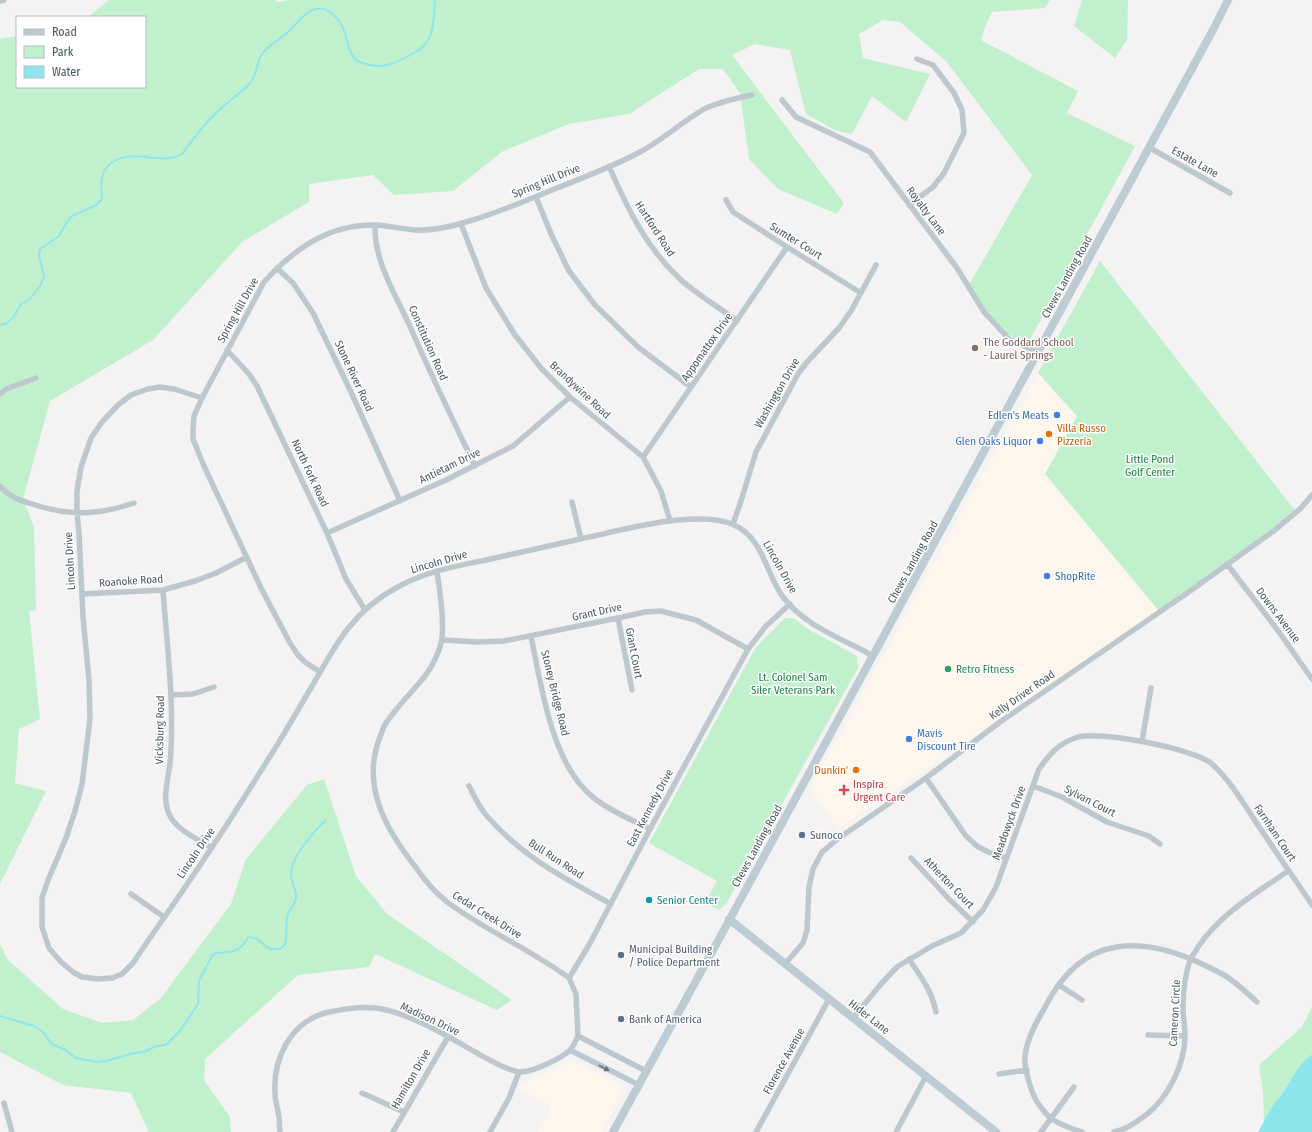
<svg xmlns="http://www.w3.org/2000/svg" width="1312" height="1132" font-family="'Fira Sans Condensed',sans-serif">
<style>
.commercial{fill:#fdf6ed}
.green{fill:#c1f0cd}
.water{fill:#8ee6ed}
.lines{fill:none;stroke-linecap:round;stroke-linejoin:round}
.stream{stroke:#8ee6ed;stroke-width:2}
.street{stroke:#bdc8ce;stroke-width:5.5}
.secondary{stroke:#bdcbd3;stroke-width:8}
.oneway{fill:#66747c}
.education-dot{fill:#8d6e63;stroke:#fff;stroke-width:1.5}
.shop-dot{fill:#3f7fe0;stroke:#fff;stroke-width:1.5}
.food-dot{fill:#e8710a;stroke:#fff;stroke-width:1.5}
.leisure-dot{fill:#2e9e5b;stroke:#fff;stroke-width:1.5}
.health-dot{fill:#e0444e;stroke:#fff;stroke-width:1.5}
.service-dot{fill:#5c6f8a;stroke:#fff;stroke-width:1.5}
.culture-dot{fill:#0f9aa8;stroke:#fff;stroke-width:1.5}
.labels{text-anchor:middle;dominant-baseline:central;stroke-width:3;stroke-linejoin:round;paint-order:stroke}
.street-label{font-size:11px;fill:#495860;stroke:#fff}
.education-label{font-size:11px;fill:#785e54;stroke:#fff;text-anchor:start}
.shop-label{font-size:11px;fill:#366cbe;stroke:#fff;text-anchor:end}
.food-label{font-size:11px;fill:#c56008;stroke:#fff;text-anchor:start}
.park-label{font-size:11px;fill:#17843f;stroke:#fff}
.leisure-label{font-size:11px;fill:#27864d;stroke:#fff;text-anchor:start}
.health-label{font-size:11px;fill:#be3a42;stroke:#fff;text-anchor:start}
.service-label{font-size:11px;fill:#4e5e75;stroke:#fff;text-anchor:start}
.culture-label{font-size:11px;fill:#0d838f;stroke:#fff;text-anchor:start}
</style>
<rect width="100%" height="100%" fill="#f4f2f2"/>
<!-- commercial -->
<path class="commercial" d="M1038,373L1077,416L1045,474L1159,611L838,829L808,787L814,776L819,772Z
M575,1062L580,1063L621,1085L624,1091L622,1095L602,1132H537L551,1106L518,1087L522,1083L567,1063Z"/>
<!-- green -->
<path class="green" d="M109,0H275L277,2L290,0H1050L1045,8L992,12L985,27L981,40L1078,91L1067,113L1135,146L1027,345L999,329L969,285L1032,175L946,61L900,22L883,20L859,34L863,58L930,74L906,122L872,96L852,134L837,131L806,114L790,50L755,44L732,55L844,203L837,214L778,189L749,159L740,93L723,69H699L629,114L569,124L503,151L453,191L394,195L373,175L309,184V202L242,242L153,340L50,401L23,499L34,527L36,610L29,611L40,719L19,729L15,783L46,791L0,884V887V39L17,36V87H145V17H88Z
M1082,0H1128L1127,40L1115,58L1074,26Z
M1100,261L1297,513L1159,611L1045,474L1077,416L1038,373Z
M785,618H793L808,629L857,656L858,668L726,904L719,910L705,903L717,881L649,843L756,647Z
M324,779L356,876L387,914L512,1000L497,1010L375,954L369,967L298,975L205,1059L204,1080L230,1117L231,1132H149L131,1093L63,1085L0,1052V944L7,959L63,1009L102,1023L133,1020L161,998L231,904L246,859L307,785Z
M1312,1007V1054L1300,1065L1264,1122L1263,1093L1259,1065L1302,1027Z"/>
<!-- water -->
<path class="water" d="M1312,1054V1132H1258L1273,1105L1280,1097L1300,1065Z"/>
<g class="lines">
<!-- stream -->
<path class="stream" d="M0,325L5,324L13,318L21,304L30,299L40,286L44,276L39,255L40,249L59,236L67,222L72,216L96,205L102,199C102,190 100,182 103,174C104,170 107,167 110,164C133,146 161,167 182,154C193,139 204,124 217,112C228,101 242,93 251,82C258,73 256,62 262,54C269,45 280,39 288,32C296,25 304,12 315,9C327,6 339,18 343,28C347,38 347,47 353,56C355,60 359,62 363,63C381,71 398,62 414,53C436,41 433,22 435,0
M0,1016L34,1026L43,1032L52,1044L65,1050L76,1058L96,1062L106,1061L134,1053L144,1052L156,1046L166,1045L180,1031L198,1004L199,981L212,956L216,953L231,952L238,949L242,946L249,937C259,937 262,945 270,949H280L285,945C287,937 286,927 287,918C288,910 295,905 296,898C297,890 291,883 291,874C291,857 314,831 326,820"/>
<!-- street -->
<path class="street" d="M0,1L4,0
M782,100L796,117L870,152L957,268L984,312L1009,339L1039,353
M1150,148L1230,193
M609,166C626,206 646,247 678,277C694,293 719,307 737,321
M536,197L552,236L569,271L595,305L638,347L691,387
M726,200L733,212L787,247L861,293
M909,205L933,187L944,173L964,133L962,110L954,93L933,65L917,59
M461,224L486,288L515,335L541,368L570,397L643,457L661,491L670,521
M375,225C374,260 394,292 408,322C429,371 452,418 475,466
M277,268L293,283L313,313L351,392L400,501
M227,350L249,374L257,386L327,533L346,579L365,610
M0,394L6,389L36,378
M202,398L174,389L160,387L148,389L131,395L118,405L102,422L91,438L81,467L77,491V513L79,533L83,617L89,680L90,719L82,784L75,811L66,838L48,880L42,898V927L49,948L61,962L73,972L82,977L98,979L112,978L122,974L133,963C159,924 187,886 212,847C232,818 250,788 269,758C285,733 300,706 315,681C337,642 355,610 396,588C424,572 456,566 486,560C518,553 549,546 580,539C619,531 695,509 732,524C764,537 765,573 783,597C802,623 837,637 866,652L873,657
M643,457L787,247
M0,486C7,495 18,500 29,503C67,516 95,516 134,503
M572,502L581,539
M733,524L741,501L756,452L798,374L807,362L839,328L851,311L876,265
M327,533L446,480L513,446L570,397
M1227,564L1279,632L1312,679
M437,572C440,591 444,619 442,638C440,652 430,671 421,681C409,695 396,708 386,723C383,727 382,733 380,737C361,785 385,828 414,865C423,878 433,891 446,901C452,906 459,910 466,915C500,937 537,954 569,978
M163,590C167,647 175,706 170,763C168,780 162,798 169,814C176,830 198,839 212,848
M82,594L163,590L195,581L216,573L247,557
M618,618L632,690
M531,636C541,685 552,766 594,798C610,811 632,820 650,829
M442,640L478,642L504,641L618,618L645,612L661,611L696,620L748,649
M320,672L305,662L298,655L290,643L262,590L204,466L193,439V429L194,416L202,398L264,282C295,248 329,224 376,225C390,226 402,229 415,230C431,231 449,227 463,223C495,214 526,201 557,188C585,177 614,166 640,152C659,142 675,128 693,116C697,114 701,110 706,108C720,102 737,98 752,95
M171,695L193,694L214,687
M1142,741L1151,688
M926,778L966,836L977,846L988,852L1006,858
M469,786C474,795 479,807 486,815C522,857 564,878 611,904
M1033,786L1062,797L1107,822L1149,836L1160,844
M911,858L949,899L973,922
M131,894L164,917
M909,959C921,977 932,991 936,1012
M785,964L803,943L807,930L809,887L813,869L822,852L839,838L926,778L1000,722L1193,589L1275,530L1300,509L1312,495
M1059,985L1082,1000
M853,1018L881,984L897,967L932,946L961,933L983,910L996,887L1039,769C1049,755 1058,744 1075,738C1095,729 1196,749 1212,764C1234,784 1249,813 1266,837C1281,860 1297,882 1312,905
M1148,1035L1185,1036
M578,1036L576,994L569,978L589,945L650,829L748,649L766,626L790,604
M578,1036L646,1071
M570,1050L639,1085
M999,1074L1027,1070
M362,1093L404,1112
M4,1103L12,1132
M280,1132C279,1127 280,1122 279,1117C278,1109 275,1101 275,1093C273,1059 290,1023 325,1013C342,1009 359,1006 376,1008C407,1012 448,1036 475,1052C486,1058 506,1070 519,1072C531,1073 563,1058 571,1049C574,1045 576,1040 578,1036
M393,1132L448,1037
M490,1132L509,1098L519,1072
M756,1132L829,999
M896,1132L926,1076
M1041,1132L1074,1087
M1082,1132C1072,1129 1061,1125 1052,1119C1047,1116 1037,1103 1035,1098C1030,1088 1024,1067 1025,1056C1027,1039 1035,1024 1044,1009C1059,979 1082,952 1117,947C1154,941 1193,958 1224,975C1236,982 1247,993 1257,1002
M1114,1132C1126,1130 1136,1122 1146,1115C1168,1098 1185,1064 1185,1036C1185,1027 1183,1017 1183,1008C1183,993 1185,975 1190,960C1192,956 1196,951 1198,947C1220,914 1256,893 1288,871"/>
<!-- secondary -->
<path class="secondary" d="M729,919L996,1132
M613,1132C815,765 1015,397 1214,28L1228,0"/>
</g>
<!-- one-way arrows -->
<defs><path id="oneway-solid" d="M-6-.8H1V-3.2L6.5 0L1 3.2V.8H-6Z"/></defs>
<use class="oneway" href="#oneway-solid" transform="translate(604 1068) rotate(27)"/>
<!-- markers -->
<circle class="education-dot" cx="975" cy="348" r="4"/>
<g class="shop-dot">
<circle cx="1057" cy="415" r="4"/>
<circle cx="1040" cy="441" r="4"/>
<circle cx="1047" cy="576" r="4"/>
<circle cx="909" cy="739" r="4"/>
</g>
<g class="food-dot">
<circle cx="1049" cy="434" r="4"/>
<circle cx="856" cy="770" r="4"/>
</g>
<circle class="leisure-dot" cx="948" cy="669" r="4"/>
<path class="health-dot" d="M842 784h4v4h4v4h-4v4h-4v-4h-4v-4h4z"/>
<g class="service-dot">
<circle cx="802" cy="835" r="4"/>
<circle cx="621" cy="955" r="4"/>
<circle cx="621" cy="1019" r="4"/>
</g>
<circle class="culture-dot" cx="649" cy="900" r="4"/>
<g class="labels">
<!-- street labels -->
<g class="street-label">
<text transform="translate(1195 162) rotate(29)">Estate Lane</text>
<text transform="translate(546 181) rotate(-22)">Spring Hill Drive</text>
<text transform="translate(926 211) rotate(53)">Royalty Lane</text>
<text transform="translate(655 229) rotate(57)">Hartford Road</text>
<text transform="translate(796 241) rotate(32)">Sumter Court</text>
<text transform="translate(1067 277) rotate(-61)">Chews Landing Road</text>
<text transform="translate(238 310) rotate(-61)">Spring Hill Drive</text>
<text transform="translate(428 343) rotate(66)">Constitution Road</text>
<text transform="translate(707 347) rotate(-55)">Appomattox Drive</text>
<text transform="translate(354 376) rotate(65)">Stone River Road</text>
<text transform="translate(580 390) rotate(43)">Brandywine Road</text>
<text transform="translate(777 393) rotate(-60)">Washington Drive</text>
<text transform="translate(450 466) rotate(-26)">Antietam Drive</text>
<text transform="translate(310 473) rotate(65)">North Fork Road</text>
<text transform="translate(70 561) rotate(-93)">Lincoln Drive</text>
<text transform="translate(439 562) rotate(-16)">Lincoln Drive</text>
<text transform="translate(913 562) rotate(-61)">Chews Landing Road</text>
<text transform="translate(780 567) rotate(61)">Lincoln Drive</text>
<text transform="translate(131 581) rotate(-4)">Roanoke Road</text>
<text transform="translate(597 612) rotate(-12)">Grant Drive</text>
<text transform="translate(1278 615) rotate(53)">Downs Avenue</text>
<text transform="translate(634 653) rotate(79)">Grant Court</text>
<text transform="translate(555 693) rotate(76)">Stoney Bridge Road</text>
<text transform="translate(1022 695) rotate(-35)">Kelly Driver Road</text>
<text transform="translate(160 730) rotate(-89)">Vicksburg Road</text>
<text transform="translate(1090 801) rotate(27)">Sylvan Court</text>
<text transform="translate(650 808) rotate(-62)">East Kennedy Drive</text>
<text transform="translate(1009 823) rotate(-70)">Meadowyck Drive</text>
<text transform="translate(1275 833) rotate(56)">Farnham Court</text>
<text transform="translate(757 846) rotate(-61)">Chews Landing Road</text>
<text transform="translate(196 853) rotate(-56)">Lincoln Drive</text>
<text transform="translate(556 859) rotate(33)">Bull Run Road</text>
<text transform="translate(949 883) rotate(46)">Atherton Court</text>
<text transform="translate(487 915) rotate(32)">Cedar Creek Drive</text>
<text transform="translate(1175 1013) rotate(-87)">Cameron Circle</text>
<text transform="translate(869 1017) rotate(38)">Hider Lane</text>
<text transform="translate(430 1019) rotate(25)">Madison Drive</text>
<text transform="translate(784 1061) rotate(-61)">Florence Avenue</text>
<text transform="translate(411 1079) rotate(-60)">Hamilton Drive</text>
</g>
<!-- education labels -->
<g class="education-label">
<text x="983" y="342">The Goddard School<tspan x="983" dy="13">- Laurel Springs</tspan></text>
</g>
<!-- shop labels -->
<g class="shop-label">
<text x="1049" y="415">Edlen's Meats</text>
<text x="1032" y="441">Glen Oaks Liquor</text>
<text x="1055" y="576" text-anchor="start">ShopRite</text>
<text x="917" y="733" text-anchor="start">Mavis<tspan x="917" dy="13">Discount Tire</tspan></text>
</g>
<!-- food labels -->
<g class="food-label">
<text x="1057" y="428">Villa Russo<tspan x="1057" dy="13">Pizzeria</tspan></text>
<text x="848" y="770" text-anchor="end">Dunkin'</text>
</g>
<!-- park labels -->
<g class="park-label">
<text x="1150" y="459">Little Pond<tspan x="1150" dy="13">Golf Center</tspan></text>
<text x="793" y="677">Lt. Colonel Sam<tspan x="793" dy="13">Siler Veterans Park</tspan></text>
</g>
<!-- leisure labels -->
<g class="leisure-label">
<text x="956" y="669">Retro Fitness</text>
</g>
<!-- health labels -->
<g class="health-label">
<text x="853" y="784">Inspira<tspan x="853" dy="13">Urgent Care</tspan></text>
</g>
<!-- service labels -->
<g class="service-label">
<text x="810" y="835">Sunoco</text>
<text x="629" y="949">Municipal Building<tspan x="629" dy="13">/ Police Department</tspan></text>
<text x="629" y="1019">Bank of America</text>
</g>
<!-- culture labels -->
<g class="culture-label">
<text x="657" y="900">Senior Center</text>
</g>
</g>
<!-- legend -->
<rect x="16" y="16" width="130" height="72" fill="#ffffff" stroke="#b6bcbf"/>
<rect x="24" y="29" width="20" height="6" fill="#bdcbd3" stroke="#b6bcbf"/>
<text x="52" y="36" font-size="12" fill="#495860">Road</text>
<rect x="24" y="46" width="20" height="12" fill="#c1f0cd" stroke="#b6bcbf"/>
<text x="52" y="56" font-size="12" fill="#495860">Park</text>
<rect x="24" y="66" width="20" height="12" fill="#8ee6ed" stroke="#b6bcbf"/>
<text x="52" y="76" font-size="12" fill="#495860">Water</text>
</svg>
